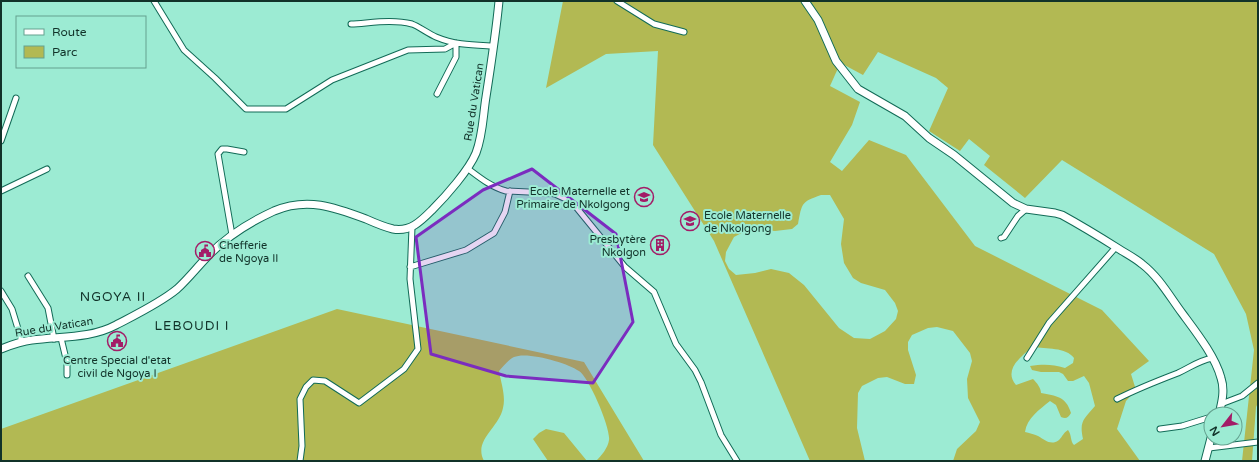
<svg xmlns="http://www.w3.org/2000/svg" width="1259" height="462" font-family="'Varela Round',sans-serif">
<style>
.green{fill:#b2b953;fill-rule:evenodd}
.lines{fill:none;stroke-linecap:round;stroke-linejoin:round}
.street-casing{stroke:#126b57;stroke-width:7}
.secondary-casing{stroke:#126b57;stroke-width:9}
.street{stroke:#fff;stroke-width:5}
.secondary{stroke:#fff;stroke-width:7}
.marked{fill:#7b2cbf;fill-opacity:0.2;stroke:#7b2cbf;stroke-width:3;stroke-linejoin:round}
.labels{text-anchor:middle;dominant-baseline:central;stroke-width:4;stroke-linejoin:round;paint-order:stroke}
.street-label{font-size:11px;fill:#113229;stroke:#9cebd3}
.poi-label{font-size:11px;fill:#113229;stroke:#9cebd3;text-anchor:end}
.quarter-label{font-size:13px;letter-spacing:1px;fill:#113229;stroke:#9cebd3}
</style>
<rect width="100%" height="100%" fill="#9cebd3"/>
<!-- green -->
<path class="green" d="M563,1H1258V403L1256,407L1252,461H1242L1254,350L1246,314L1214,254L1062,160L1025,198L984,165L990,156L969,139L960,151L929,131L948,88L936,78L878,52L863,75L837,61L839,66L830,86L860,102L852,125L830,162L842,171L869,140L906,155L975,246L1102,310L1149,361L1131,374L1136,390L1126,401L1117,429L1140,461H953L957,449L976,431L980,422L968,398L967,379L972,361L970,353L953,331L937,327L928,328L912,335L908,342V350L916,375L914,384H905L887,377L878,378L862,386L858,393L857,428L865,461H810L714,241L653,145L658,51L606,54L546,88ZM821,195H830L844,219L841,244L844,263L853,278L861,283L885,290L895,303L898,311L896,319L885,331L870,339L854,338L839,328L804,285L789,273L771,269L755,273L736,275L729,269L725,261L726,252L734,237L749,229L775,231L792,229L798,224C802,203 801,202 821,195ZM1033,347C1046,349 1066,347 1074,358L1073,363L1065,368C1052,364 1043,364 1030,366L1032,370L1041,372H1059L1063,374L1068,381H1073L1084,376L1089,383L1095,406C1084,419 1079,421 1083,439L1074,445C1070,441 1072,435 1068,430C1063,433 1063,436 1059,440C1051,446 1045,440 1038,436C1034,434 1029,433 1025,432C1027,418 1039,410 1050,401L1056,405L1061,417C1066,419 1068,418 1071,413C1066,396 1056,396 1041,393C1041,388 1037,383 1033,379L1016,385C1003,370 1021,356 1033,347Z
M337,309L584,362L644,461H596C601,456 608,448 609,440C611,429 589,377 579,371C568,363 527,351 514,357C509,359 503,367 499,371C501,383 506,396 503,408C499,428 473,440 484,461H1V429Z
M546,429L564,433L587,461H548L533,439L539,433Z"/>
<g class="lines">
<defs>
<path id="street" d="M154,1L184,50L215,78L246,109H286L332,80L408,50L445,49L456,43
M617,1L654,24L684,32
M351,24C371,23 392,19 412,24C418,26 429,34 436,37C455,45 473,45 493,46
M437,94L456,57V43
M1,141L16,98
M467,168C479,177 491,187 506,191L549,193L555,194L566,199L576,207L625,267L654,292L676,344L695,370L701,382L721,435L737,461
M1,191L47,169
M232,235L218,154L222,149H227L244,152
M1001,238L1004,237L1018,216L1026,209
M410,267L466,250L494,233L505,212L510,191
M28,276L48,308L54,339
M1,291L12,309L22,342
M61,338L67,363V375
M1027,358L1049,323L1116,247
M1117,399C1137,389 1157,381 1178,373C1191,367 1198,361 1212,358
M1221,404L1242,396L1258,383
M1160,429L1182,426L1211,417
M1209,448L1258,442
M300,461L302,446L300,399L306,387L313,380L325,381L359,403L404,369L418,349L410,279L412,227"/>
<path id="secondary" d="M805,1L818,20L836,61L858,89L905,116L929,138L954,155L1013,203L1026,209L1055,213L1062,215C1082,226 1100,237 1119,249C1127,254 1135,258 1142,264C1159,277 1170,297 1182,313C1196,332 1215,356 1221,378C1225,390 1222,402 1219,414
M1,349C11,345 21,341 32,340C59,336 90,339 116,325C135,315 160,303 177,289C189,278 198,266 209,255C227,236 250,222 274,211C307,197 334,207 366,219C375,223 384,227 393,229C411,232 421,221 433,209C446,196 469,170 476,153C483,135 483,115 486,97C491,65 496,33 499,1
M1205,461L1211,438"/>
</defs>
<!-- street casing -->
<use href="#street" class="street-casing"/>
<!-- secondary casing -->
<use href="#secondary" class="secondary-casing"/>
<!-- street -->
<use href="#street" class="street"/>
<!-- secondary -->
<use href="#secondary" class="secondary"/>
</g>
<!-- marked area -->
<path class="marked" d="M532,169L616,234L633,322L593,383L506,376L431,354L416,237L483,190Z"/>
<!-- icons -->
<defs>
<symbol id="school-ring" viewBox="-11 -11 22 22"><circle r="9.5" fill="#9cebd3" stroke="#a31c67" stroke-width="1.5"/><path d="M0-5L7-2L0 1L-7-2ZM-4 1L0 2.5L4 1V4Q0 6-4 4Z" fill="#a31c67"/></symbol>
<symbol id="building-ring" viewBox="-11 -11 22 22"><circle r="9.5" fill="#9cebd3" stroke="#a31c67" stroke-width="1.5"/><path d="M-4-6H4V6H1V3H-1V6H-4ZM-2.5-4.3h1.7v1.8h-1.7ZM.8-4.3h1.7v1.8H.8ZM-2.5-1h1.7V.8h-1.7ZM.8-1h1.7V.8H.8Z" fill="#a31c67"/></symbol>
<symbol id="civic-ring" viewBox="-11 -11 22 22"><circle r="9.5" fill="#9cebd3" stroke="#a31c67" stroke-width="1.5"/><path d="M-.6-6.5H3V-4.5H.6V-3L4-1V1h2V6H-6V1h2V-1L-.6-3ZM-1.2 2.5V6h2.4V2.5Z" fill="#a31c67"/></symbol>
</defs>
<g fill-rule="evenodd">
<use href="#school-ring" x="633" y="186" width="22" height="22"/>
<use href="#school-ring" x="679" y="210" width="22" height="22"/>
<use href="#building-ring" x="649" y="234" width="22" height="22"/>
<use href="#civic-ring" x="194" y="240" width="22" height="22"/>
<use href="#civic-ring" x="106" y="330" width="22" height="22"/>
</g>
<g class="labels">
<!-- street labels -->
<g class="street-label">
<text transform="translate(474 102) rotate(-81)">Rue du Vatican</text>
<text transform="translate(54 327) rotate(-9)">Rue du Vatican</text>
</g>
<!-- poi labels -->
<g class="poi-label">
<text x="630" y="191">Ecole Maternelle et<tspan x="630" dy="13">Primaire de Nkolgong</tspan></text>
<text x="704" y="215" text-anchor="start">Ecole Maternelle<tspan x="704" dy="13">de Nkolgong</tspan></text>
<text x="646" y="239">Presbytère<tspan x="646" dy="13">Nkolgon</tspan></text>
<text x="219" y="245" text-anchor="start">Chefferie<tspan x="219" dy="13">de Ngoya II</tspan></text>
<text x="117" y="360" text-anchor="middle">Centre Special d'etat<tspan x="117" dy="13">civil de Ngoya I</tspan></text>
</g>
<!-- quarter labels -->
<g class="quarter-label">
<text x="113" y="297">NGOYA II</text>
<text x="192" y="326">LEBOUDI I</text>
</g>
</g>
<!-- border -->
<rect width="1259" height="462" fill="none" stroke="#113229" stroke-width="4"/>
<!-- legend -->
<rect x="16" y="16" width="130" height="52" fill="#9cebd3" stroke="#64a18f"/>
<rect x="24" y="29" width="20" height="6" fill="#ffffff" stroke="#64a18f"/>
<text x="52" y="36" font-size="12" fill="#113229">Route</text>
<rect x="24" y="46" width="20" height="12" fill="#b2b953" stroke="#64a18f"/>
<text x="52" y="56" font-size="12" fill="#113229">Parc</text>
<!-- north arrow -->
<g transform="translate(1223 426) rotate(239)"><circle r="19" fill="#9cebd3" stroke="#64a18f"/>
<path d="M0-3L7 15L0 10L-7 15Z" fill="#a31c67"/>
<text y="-6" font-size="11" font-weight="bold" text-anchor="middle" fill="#113229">N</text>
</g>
</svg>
